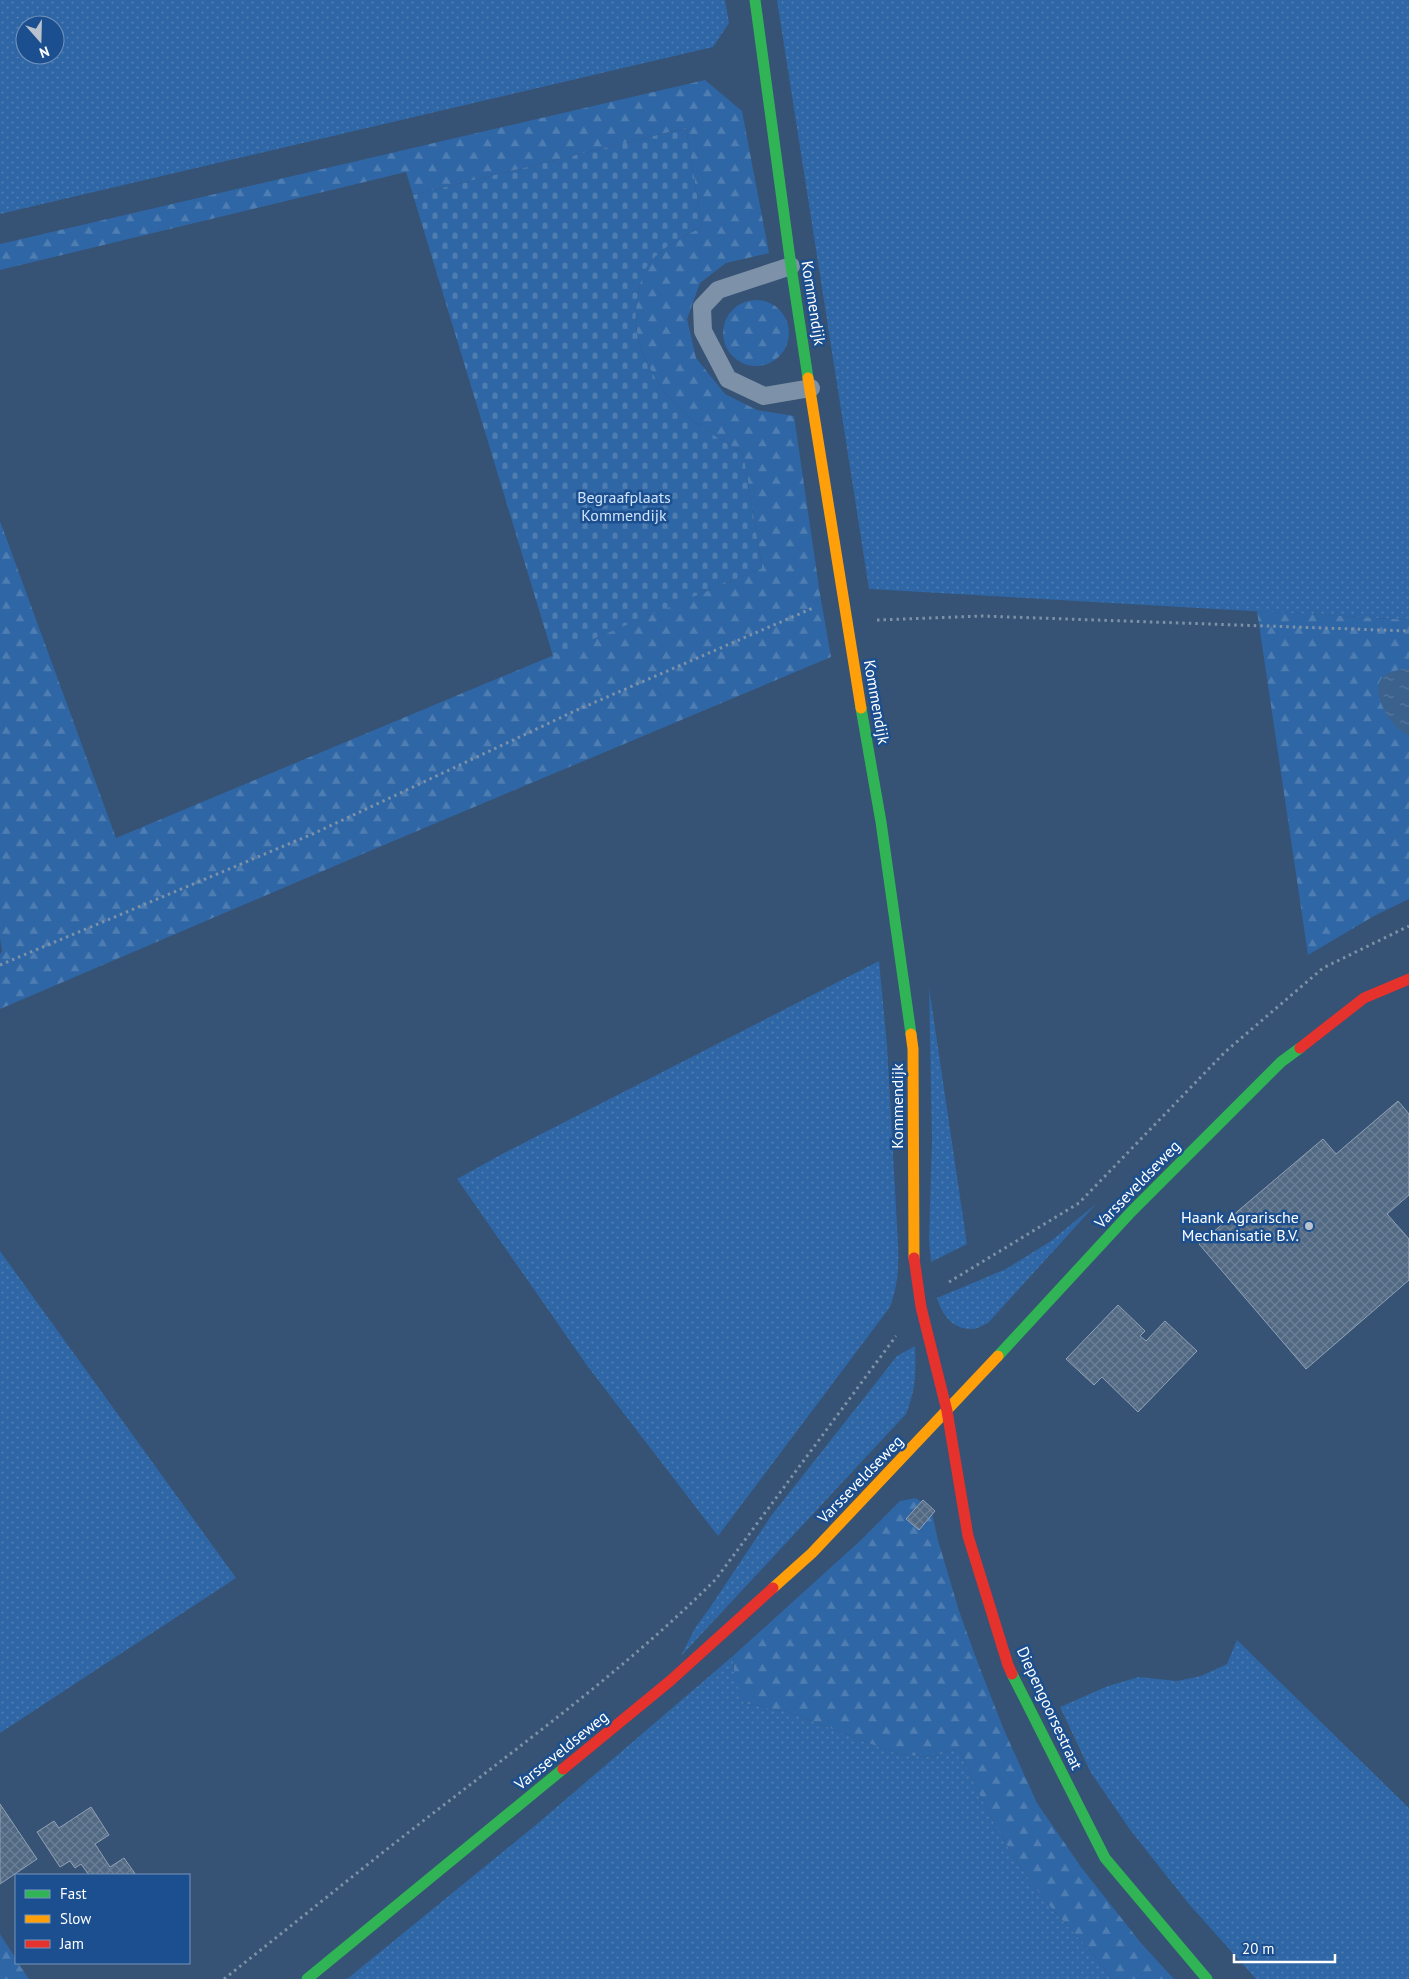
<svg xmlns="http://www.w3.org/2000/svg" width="1409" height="1979" font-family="'PT Sans',sans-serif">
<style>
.grass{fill:url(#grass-dots);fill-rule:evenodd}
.forest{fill:url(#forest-firs)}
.cemetery{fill:url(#cemetery-stones)}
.water{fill:url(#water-ripples)}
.building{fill:url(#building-cross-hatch);stroke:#92a2b6}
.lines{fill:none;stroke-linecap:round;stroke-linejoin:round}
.path{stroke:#7d92a8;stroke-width:3;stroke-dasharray:2.5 4;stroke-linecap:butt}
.lane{stroke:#7d92a8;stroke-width:18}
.fast{stroke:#30b455;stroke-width:11}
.slow{stroke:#ff9f0a;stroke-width:11}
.jam{stroke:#e5322d;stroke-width:11}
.poi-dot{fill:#b9c2ce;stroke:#1b4f8f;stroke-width:2}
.labels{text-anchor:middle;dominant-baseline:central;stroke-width:5;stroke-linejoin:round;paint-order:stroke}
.street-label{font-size:16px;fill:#fff;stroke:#1b4f8f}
.park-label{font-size:16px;fill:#cfe3fa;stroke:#1b4f8f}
.poi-label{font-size:16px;fill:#fff;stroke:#1b4f8f;text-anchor:end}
</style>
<defs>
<pattern id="grass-dots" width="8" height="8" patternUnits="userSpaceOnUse" patternTransform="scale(1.25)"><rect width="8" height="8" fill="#2f66a5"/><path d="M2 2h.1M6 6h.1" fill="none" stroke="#4e7db2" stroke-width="1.8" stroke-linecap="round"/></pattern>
<pattern id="forest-firs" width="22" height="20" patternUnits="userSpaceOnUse" patternTransform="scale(1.25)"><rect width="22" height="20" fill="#2f66a5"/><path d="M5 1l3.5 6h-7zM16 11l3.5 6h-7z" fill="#4e7db2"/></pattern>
<pattern id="cemetery-stones" width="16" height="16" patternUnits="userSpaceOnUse" patternTransform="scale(1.25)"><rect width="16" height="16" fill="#2f66a5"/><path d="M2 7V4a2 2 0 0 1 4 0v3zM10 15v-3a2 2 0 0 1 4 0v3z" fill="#4e7db2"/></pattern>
<pattern id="water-ripples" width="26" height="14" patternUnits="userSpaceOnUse" patternTransform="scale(1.25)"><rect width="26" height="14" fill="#3b618d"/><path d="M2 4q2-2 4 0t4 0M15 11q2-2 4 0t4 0" fill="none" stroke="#58799e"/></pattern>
<pattern id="building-cross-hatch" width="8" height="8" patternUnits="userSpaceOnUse" patternTransform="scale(1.25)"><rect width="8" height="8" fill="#526984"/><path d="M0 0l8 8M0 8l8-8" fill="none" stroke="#6c8096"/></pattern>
</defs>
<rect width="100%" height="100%" fill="#365274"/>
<!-- grass -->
<path class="grass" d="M0,0H725L729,23L713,47L0,214ZM25,25H55V55H25Z
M777,0H1409V620L869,589Z
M879,961L887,1045L898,1244C899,1267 898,1285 890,1307L718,1536L588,1367L457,1179L504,1153Z
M929,987L967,1244L931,1262L929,1240L932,1140Z
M1097,1203L988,1323C983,1325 977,1329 973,1329C952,1330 942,1314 937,1298L1006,1269L1051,1241Z
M0,1251L236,1578L0,1733Z
M915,1346C916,1373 916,1389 906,1414L681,1656L695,1628L709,1609L771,1516L897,1356Z
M1237,1640L1409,1808V1979H1256L1188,1903L1131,1831L1091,1773L1060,1707L1108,1686L1139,1677L1177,1681L1201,1676L1227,1664Z
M734,1655L733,1667L744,1703L788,1712L898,1754L931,1757L959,1748C981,1802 1009,1855 1045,1900C1067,1927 1092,1950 1112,1979H347L537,1824Z"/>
<!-- forest -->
<path class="forest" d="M705,80L742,111L769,253L726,263L700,283L687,319L696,358L725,394L757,410L794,416L820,594L831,657L365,853L0,1009V954L2,952L0,938V521L116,838L762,568L743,452C720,440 698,427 680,409C651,380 628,337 638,296C640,288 640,276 645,270C658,248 681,238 702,227L686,128L413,195L406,172L0,270V244Z
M723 333a33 33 0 1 1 66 0a33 33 0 1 1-66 0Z
M1257,611L1409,620V669H1402L1404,733L1409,735V899L1374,916L1308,955Z
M916,1498L931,1509L938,1540L959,1611L979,1666L1004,1730L1037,1803L1081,1867L1141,1943L1174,1979H1112C1092,1950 1067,1927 1045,1900C1009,1855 981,1802 959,1748L931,1757L898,1754L788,1712L744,1703C737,1686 732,1673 734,1655L861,1540L900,1501Z
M0,1934L16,1959V1963H18L29,1979H0Z"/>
<!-- cemetery -->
<path class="cemetery" d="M686,128L702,227C681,238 658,248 645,270C640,277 640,288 638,296C628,337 651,380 680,409C698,427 720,440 743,452L762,568L553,656L413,195Z"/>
<!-- water -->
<path class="water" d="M1402,669H1409V735C1393,731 1370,694 1381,679C1385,673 1395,671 1402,669Z"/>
<!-- building -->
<path class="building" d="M1398,1101L1409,1114V1195L1387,1214L1409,1239V1280L1306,1369L1199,1244L1323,1139L1336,1154Z
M1118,1305L1145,1331L1140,1336L1146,1341L1165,1321L1197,1351L1138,1412L1102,1377L1094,1385L1066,1359Z
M923,1500L935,1511L919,1530L906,1519Z
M0,1804L37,1859L0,1884Z
M91,1807L109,1835L95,1844L110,1867L124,1858L136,1875H89L81,1864L75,1868L70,1861L60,1867L37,1832L54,1821L59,1828Z"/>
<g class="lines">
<!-- path -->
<path class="path" d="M877,620L981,616L1409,631
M0,965L315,833L577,710L813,608
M949,1282L1079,1203L1225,1052L1323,968L1409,926
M224,1979C299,1920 373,1859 449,1801C541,1730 634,1661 716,1579L896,1336"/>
<!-- lane -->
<path class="lane" d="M791,266L718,290L702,307L703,331L728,379L764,396L811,388"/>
<!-- fast -->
<path class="fast" d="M755,0L791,266L808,378
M861,708L881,822L911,1034
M998,1356L1131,1212L1281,1062L1300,1048
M1012,1674L1105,1858L1207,1979
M307,1979L563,1769"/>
<!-- slow -->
<path class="slow" d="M808,378L861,708
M911,1034L913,1049L914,1258
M773,1588L812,1553L998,1356"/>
<!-- jam -->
<path class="jam" d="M1300,1048L1364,998L1409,979
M914,1258L921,1307L947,1411L968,1536L1008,1665L1012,1674
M563,1769L670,1681L773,1588"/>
</g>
<!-- markers -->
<circle class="poi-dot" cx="1309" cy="1226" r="5"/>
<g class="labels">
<!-- street labels -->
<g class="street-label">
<text transform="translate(814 303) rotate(81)">Kommendijk</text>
<text transform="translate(877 702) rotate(80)">Kommendijk</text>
<text transform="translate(897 1106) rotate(-90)">Kommendijk</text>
<text transform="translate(1137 1184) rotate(-46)">Varsseveldseweg</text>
<text transform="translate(860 1479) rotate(-46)">Varsseveldseweg</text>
<text transform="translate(1050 1708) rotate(65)">Diepengoorsestraat</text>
<text transform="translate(561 1750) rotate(-39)">Varsseveldseweg</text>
</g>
<!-- park labels -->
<g class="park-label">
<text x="624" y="497">Begraafplaats<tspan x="624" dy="18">Kommendijk</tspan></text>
</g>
<!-- poi labels -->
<g class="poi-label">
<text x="1299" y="1217">Haank Agrarische<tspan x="1299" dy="18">Mechanisatie B.V.</tspan></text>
</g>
</g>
<!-- legend -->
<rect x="15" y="1874" width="175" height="90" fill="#1b4f8f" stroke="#7695bc"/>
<rect x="25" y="1890" width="25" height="8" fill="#30b455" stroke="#7695bc"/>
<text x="60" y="1899" font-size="15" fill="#ffffff">Fast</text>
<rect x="25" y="1915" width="25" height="8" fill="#ff9f0a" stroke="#7695bc"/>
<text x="60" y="1924" font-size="15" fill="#ffffff">Slow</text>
<rect x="25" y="1940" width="25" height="8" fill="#e5322d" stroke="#7695bc"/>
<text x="60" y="1949" font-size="15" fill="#ffffff">Jam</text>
<!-- north arrow -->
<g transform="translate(40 40) rotate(160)"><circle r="24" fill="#1b4f8f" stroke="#7695bc"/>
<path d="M0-4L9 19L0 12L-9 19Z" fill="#b9c2ce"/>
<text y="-8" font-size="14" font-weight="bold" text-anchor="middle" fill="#ffffff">N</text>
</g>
<!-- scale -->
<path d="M1234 1954v8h101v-8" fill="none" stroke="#ffffff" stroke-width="2.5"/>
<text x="1242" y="1954" font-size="15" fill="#ffffff" stroke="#1b4f8f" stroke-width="4" paint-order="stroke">20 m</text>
</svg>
